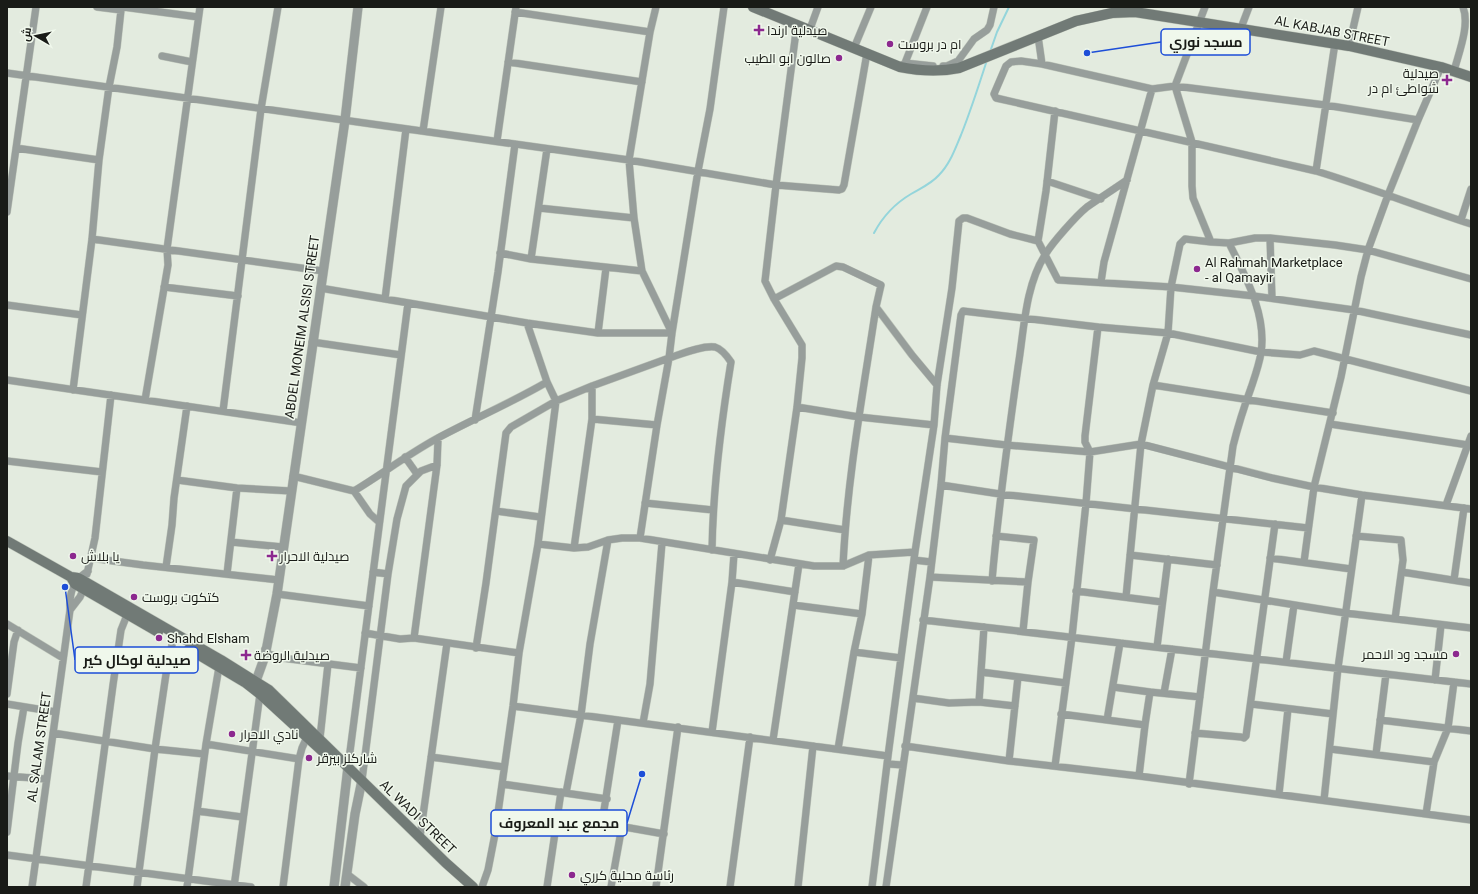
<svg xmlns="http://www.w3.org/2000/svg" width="1478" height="894" font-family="Roboto,Cairo,sans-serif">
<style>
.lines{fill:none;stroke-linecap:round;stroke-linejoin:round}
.stream{stroke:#94d5db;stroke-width:2}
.minor-casing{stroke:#bfc6bb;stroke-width:8}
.tertiary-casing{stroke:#bfc6bb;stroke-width:10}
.secondary-casing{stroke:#bfc6bb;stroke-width:11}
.minor{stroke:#979e9b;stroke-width:7}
.tertiary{stroke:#979e9b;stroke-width:9}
.secondary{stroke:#717a76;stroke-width:10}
.poi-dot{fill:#8c288f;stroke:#f0f8ec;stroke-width:1.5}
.labels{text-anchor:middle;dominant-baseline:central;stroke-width:3;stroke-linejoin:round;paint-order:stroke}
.poi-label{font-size:13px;fill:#191b17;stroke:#f0f8ec;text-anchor:start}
.street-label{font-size:13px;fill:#191b17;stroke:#f0f8ec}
.leader{fill:none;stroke:#1d4ed8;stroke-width:1.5}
.callout-dot{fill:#1d4ed8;stroke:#f0f8ec;stroke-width:1.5}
.callout{fill:#f0f8ec;stroke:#1d4ed8;stroke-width:1.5}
.callout-label{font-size:14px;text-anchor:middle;font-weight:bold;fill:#191b17}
</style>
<rect width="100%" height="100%" fill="#e3ebdf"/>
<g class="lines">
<!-- stream -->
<path class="stream" d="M990,52L997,32L1009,7
M874,233C883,216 894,204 911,194C921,188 931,184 939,175C950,164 955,149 961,135C971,110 979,85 987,60"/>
<defs>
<path id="minor" d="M97,7L121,10
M123,7L198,17
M656,7L650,32L629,160L634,218L642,271L672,333L669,358C681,354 703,345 715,347C722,349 727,356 731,362C721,424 713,487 712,550
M515,12L650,32
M1241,28L1249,7
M810,29L818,7
M1038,36L1042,64
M1349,46L1358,7
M854,48L871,7
M162,56L192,62
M508,62L642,82
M905,63L933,66
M902,65L905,63L927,7
M943,66H947L958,61L974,39L987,30L990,25L994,7
M1454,71C1459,52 1470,25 1463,7
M7,73L629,160L776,185L839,190L842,189L844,185L867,53
M1055,111L1046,191L1038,241L1058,280L1171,287L1254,296L1354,310L1471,335
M1418,120L1325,105L1175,86L1152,89L1042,64L1021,61L1011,62L1006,66L994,94L996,98L1316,171C1368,187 1419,207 1471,224
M423,131L441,7
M497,141L516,7
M16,148L99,160
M1316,171L1335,43
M1047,181L1101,199
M539,208L634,218
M7,212L36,7
M1461,220L1471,189
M1270,238L1272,298
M92,239L323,271
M1229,243L1255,238H1270L1335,245L1368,250L1471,279
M500,253L531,259L642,271
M531,259L547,149
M1101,282L1104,262L1152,89
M164,287L238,296
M320,288L527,323L547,382L556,401L538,544L519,653L513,706L495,834L488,870L482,887
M385,299L406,129
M774,299L836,266L843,267L881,285L876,307L912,355L937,385
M7,305L82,315
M527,323L598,333H672L698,171L710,109L724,7
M598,333L606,268
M312,342L401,355
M7,380L302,423
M1153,385L1333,413
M73,390L92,239L99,160L109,87L117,47L121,10L123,7
M145,400L168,265L167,249L200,7
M797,407L859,417L934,425
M223,411L261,109L278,7
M592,419L657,425
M475,420L498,272L515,144
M1330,424L1468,445
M945,438L1006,445L1090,452L1141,444L1272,478L1314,487L1362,495L1471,509
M405,457L417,474
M7,461L102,472
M293,476L354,491L370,514L379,522
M177,480L237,488L291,491
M941,485L1000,494L1308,528
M354,491C382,474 407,455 436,439C473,419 511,403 547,382
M645,503L713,510
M1446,505L1471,436
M496,511L540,517
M781,520L845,530
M996,536L1034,540L1028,582L1023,631
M1356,536L1401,540L1403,560L1395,619
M640,538L657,425L669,358
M231,542L283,547
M538,544L574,548L588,547L608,540L622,538H640L814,566H843L869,555L915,552
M574,548L592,419V386
M1130,555L1217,565
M91,558L143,565L279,580
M1270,558L1351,569
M770,560L781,520L797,407L802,358V345L774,299L765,281L776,185L797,24
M914,560L931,562
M1304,562L1314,487L1341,377L1361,277L1368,250L1388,195L1418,120L1441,67
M843,566C847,479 863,393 876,307
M166,567L172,525L174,498L187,406
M373,572L388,574
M1402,572L1471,583
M87,574L95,538L111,395
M227,574L237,488
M930,577L1028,582
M1454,580L1464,508
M992,581C998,509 1008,438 1018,367C1024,331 1025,286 1045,255C1052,243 1076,216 1087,207C1100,198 1114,189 1127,180
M732,582L795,592
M1076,591L1162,602
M1213,592L1345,613L1471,628
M277,594L369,606
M1126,597L1141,444L1153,385L1168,333L1171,287L1180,244L1185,239L1211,242
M793,605L862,614
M70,610L80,597L85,586
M923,620L1471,684
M7,624L63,658
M365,633L400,639L414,638L519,653
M414,638L437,465L438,439
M1157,647L1168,559
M476,648L486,583L506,433L511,427L556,401L592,386L669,358
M265,649L269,654L282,658L361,668
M854,652L901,658
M1286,662L1294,605
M981,672L1066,683
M1435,680L1441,625
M1113,687L1150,692L1200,697
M1164,693L1172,649
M7,694L14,642L18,630
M913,698L949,703L979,702L1015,706
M979,702L984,627
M7,704L56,712
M1251,704L1333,714
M513,706L888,756
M1061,714L1145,725L1150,692
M618,720L602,823L664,834
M1107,720L1120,643
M1380,720L1471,731
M643,723L650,684L662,543
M712,732L732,582L734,554
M53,733L155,749L204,754
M1195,733L1241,737L1244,738L1246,736L1275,524
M320,738L328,664
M773,740L799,564
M206,744L299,759
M905,746L1009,761L1139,776L1471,820
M838,749L854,652L862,614L869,555
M1330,749L1434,762L1448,728L1454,682
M1376,754L1386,674
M431,757L504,767
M1009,761L1018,677
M888,764L903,765
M1055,766L1072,637L1086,503L1090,452L1085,442V436L1098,327
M348,767L408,303
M7,776L46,779
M1139,776L1145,725
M362,780L388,574L397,519L406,486L421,471L437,465
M502,784L607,799
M1189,784L1213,592L1233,446C1238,426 1244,407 1251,388C1255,376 1259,365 1261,353C1267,314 1245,276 1229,243L1211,242L1193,198L1192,186V142L1175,86L1205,7
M566,793L581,715L590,644L608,540
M1279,794L1288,709
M1324,800L1338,668L1362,495
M197,811L242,817
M1426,814L1434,762
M7,832L18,743L24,707
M420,837L447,643
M7,855L251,887
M347,874L364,887
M32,887L70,610C69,592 73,581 88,571
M86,887L113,685L121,630L127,615
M137,887L155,749L166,674L173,640
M187,887L206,744L219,667
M234,887L260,694
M283,887L299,759L302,748L307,737
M547,887L561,792
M611,887L622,826
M656,887L678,727
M730,887L750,737
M798,887L813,746
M872,887L888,756L915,552L934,425L937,385L952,288L959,221L963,218H967L1010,234L1038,241
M886,887L930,577L941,485L945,438L961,315L963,311L1098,327L1168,333L1261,352L1300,355L1314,351L1471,391"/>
<path id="tertiary" d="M256,681L265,656L277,594L345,120L358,7
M334,887L348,767
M345,887L355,814L362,780"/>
<path id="secondary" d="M753,7L900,67C920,71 939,72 959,68L1076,21L1112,13L1135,12L1349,46L1441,67L1471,77
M7,541L71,577L78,578L82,580L221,660L269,690L446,863L473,887
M71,577L75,584L158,632
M189,649L246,683L260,694L331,759"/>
</defs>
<!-- minor casing -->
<use href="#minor" class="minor-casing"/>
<!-- tertiary casing -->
<use href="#tertiary" class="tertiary-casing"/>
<!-- secondary casing -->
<use href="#secondary" class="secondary-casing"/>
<!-- minor -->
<use href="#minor" class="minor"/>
<!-- tertiary -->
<use href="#tertiary" class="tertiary"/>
<!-- secondary -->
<use href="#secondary" class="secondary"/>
</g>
<!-- markers -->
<g class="poi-dot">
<path d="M757 24h4v4h4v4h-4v4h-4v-4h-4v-4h4z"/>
<circle cx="890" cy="44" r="4"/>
<circle cx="839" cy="58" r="4"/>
<path d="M1445 74h4v4h4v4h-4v4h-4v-4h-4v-4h4z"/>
<circle cx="1197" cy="269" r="4"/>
<circle cx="73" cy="556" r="4"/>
<path d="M270 550h4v4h4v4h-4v4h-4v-4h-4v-4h4z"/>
<circle cx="134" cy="597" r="4"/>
<circle cx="159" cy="638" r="4"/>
<circle cx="1456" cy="654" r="4"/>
<path d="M244 649h4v4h4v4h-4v4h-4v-4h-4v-4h4z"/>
<circle cx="232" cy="734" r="4"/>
<circle cx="309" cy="758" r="4"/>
<circle cx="572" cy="875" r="4"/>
</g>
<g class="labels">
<!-- poi labels -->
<g class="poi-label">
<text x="767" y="30">صيدلية ارندا</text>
<text x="898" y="44">ام در بروست</text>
<text x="831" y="58" text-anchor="end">صالون ابو الطيب</text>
<text x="1439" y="73" text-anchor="end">صيدلية<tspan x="1439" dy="15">شواطئ ام در</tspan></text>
<text x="1205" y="262">Al Rahmah Marketplace<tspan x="1205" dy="15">- al Qamayir</tspan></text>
<text x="81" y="556">يا بلاش</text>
<text x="280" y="556">صيدلية الاحرار</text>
<text x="142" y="597">كتكوت بروست</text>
<text x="167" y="638">Shahd Elsham</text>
<text x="1448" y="654" text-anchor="end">مسجد ود الاحمر</text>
<text x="254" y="655">صيدلية الروضة</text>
<text x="240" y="734">نادي الاحرار</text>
<text x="317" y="758">شاركلز بيرقر</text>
<text x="580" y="875">رئاسة محلية كرري</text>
</g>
<!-- street labels -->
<g class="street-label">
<text transform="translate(1332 31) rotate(11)">AL KABJAB STREET</text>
<text transform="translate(302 327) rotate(-82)">ABDEL MONEIM ALSISI STREET</text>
<text transform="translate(39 747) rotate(-82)">AL SALAM STREET</text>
<text transform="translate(418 817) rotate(44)">AL WADI STREET</text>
</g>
</g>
<!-- callouts -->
<path class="leader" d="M1087 53L1161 42M65 587L75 660M642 774L627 823"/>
<g class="callout-dot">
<circle cx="1087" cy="53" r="4"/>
<circle cx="65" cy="587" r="4"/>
<circle cx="642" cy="774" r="4"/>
</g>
<g class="callout">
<rect x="1161" y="29" width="89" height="26" rx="4"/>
<rect x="75" y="647" width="123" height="26" rx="4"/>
<rect x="491" y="810" width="136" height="26" rx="4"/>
</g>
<g class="callout-label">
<text x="1206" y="47">مسجد نوري</text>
<text x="137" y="665">صيدلية لوكال كير</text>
<text x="559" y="828">مجمع عبد المعروف</text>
</g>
<!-- border -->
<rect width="1478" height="894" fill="none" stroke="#191b17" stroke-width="16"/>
<!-- north arrow -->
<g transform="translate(36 36) rotate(279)" stroke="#f0f8ec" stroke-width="3" paint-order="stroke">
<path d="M0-3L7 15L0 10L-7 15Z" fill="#191b17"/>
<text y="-6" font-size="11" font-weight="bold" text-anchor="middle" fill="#191b17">ش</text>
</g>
</svg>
